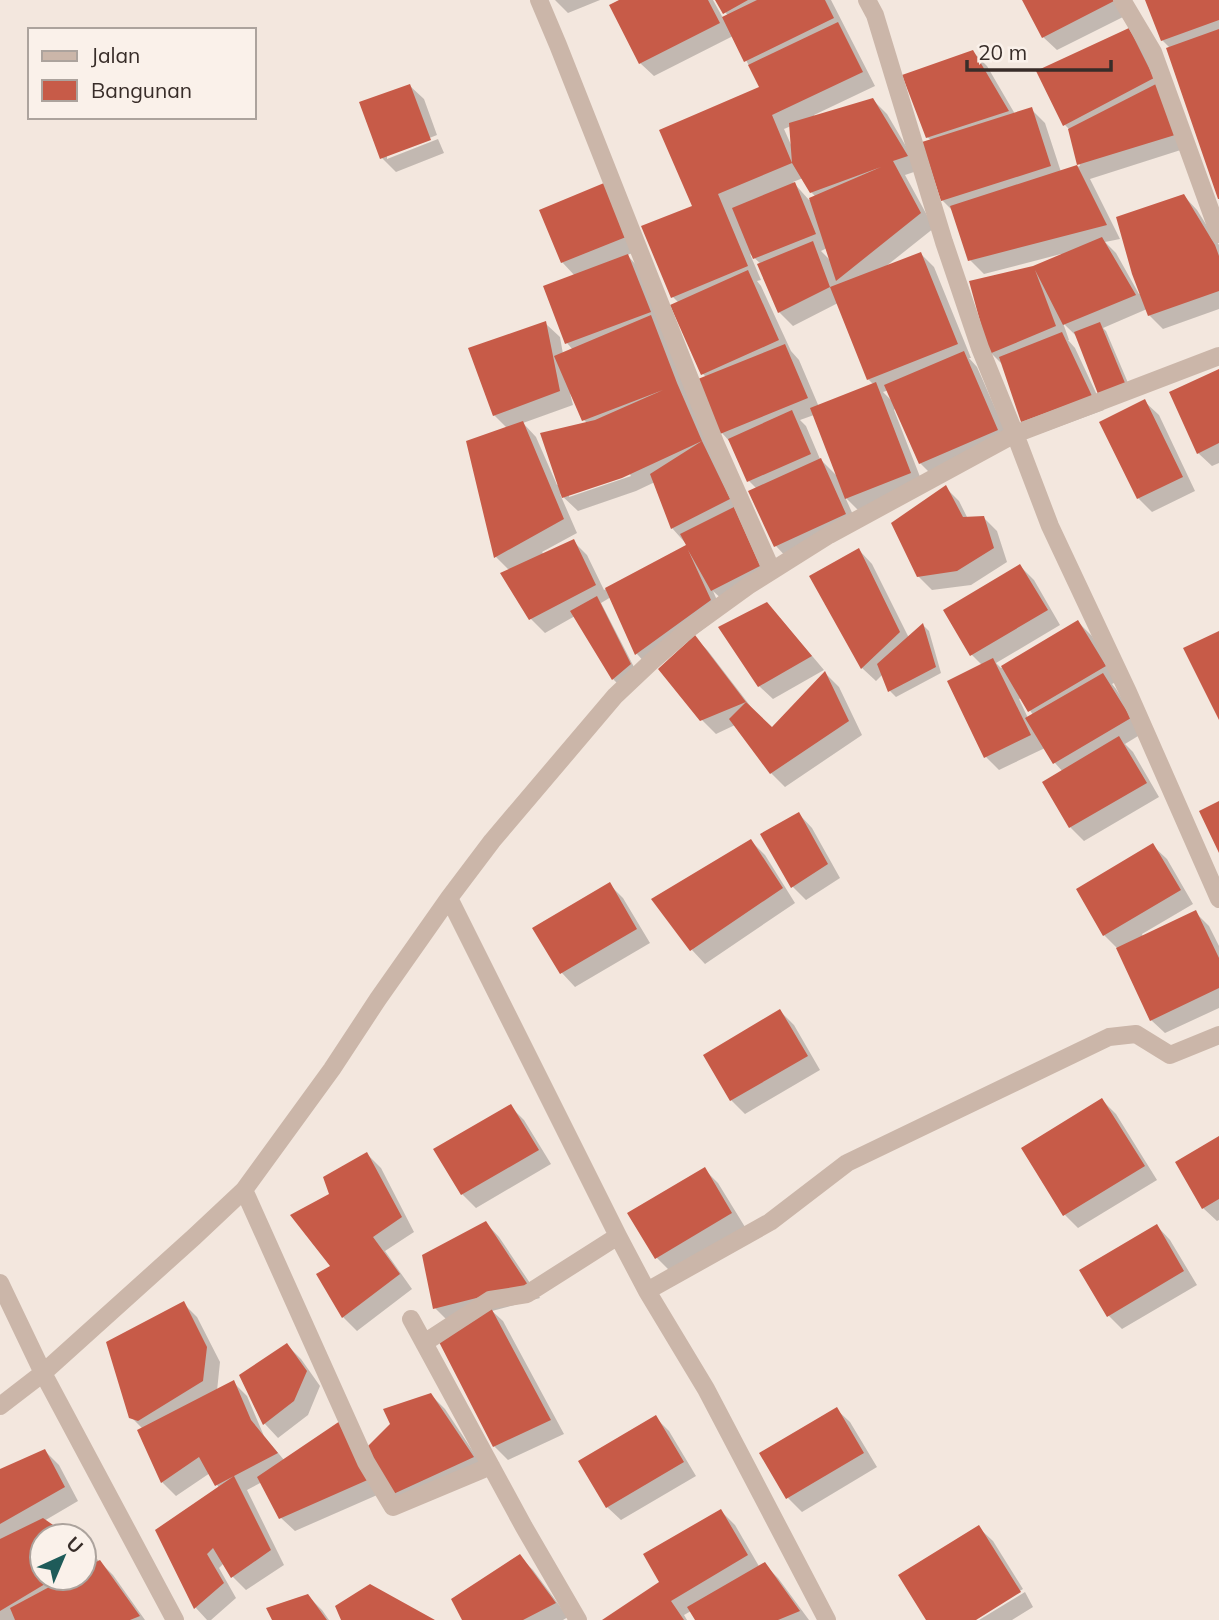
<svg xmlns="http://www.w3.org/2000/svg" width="1219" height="1620" font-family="Mulish,sans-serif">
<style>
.shadow{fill:#0003;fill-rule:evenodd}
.building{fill:#c75b48}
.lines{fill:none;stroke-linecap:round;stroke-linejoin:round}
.minor{stroke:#cbb6a9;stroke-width:18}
</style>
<rect width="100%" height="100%" fill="#f3e7de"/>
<!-- shadow -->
<path class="shadow" d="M555,0H600L568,13Z
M623,0H713L723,18L728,16L717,0H831L875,86L814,115L815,117L873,100L887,114L920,170L905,175L934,228L885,267L921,254L934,267L971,358H969L977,367L1011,444L934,477L920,463L896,408L894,410L924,487L860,512L845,497L859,528L789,560L776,546L757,489L749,481L731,443L722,433L707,378L703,374L679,303L673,297L694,206L761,88L733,36L654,76L640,63ZM791,126L792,147L784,129ZM803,178L811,192L816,197L809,200L793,182ZM827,248L831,261L821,251ZM750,254L761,264L779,312L793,326L838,303L868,379L874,385L819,407L799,360L791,351L761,286L757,281L761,280ZM889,390L894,403L883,392ZM814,415L839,478L820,459L806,426L800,420Z
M1024,0H1127L1133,12L1057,50L1043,37Z
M1147,0H1219V195L1170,48L1162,40Z
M1129,30L1143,44L1187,148L1090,179L1120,239L1105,242L1116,253L1139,294L1141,293L1184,196L1197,210L1219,245V309L1163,329L1149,315L1147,309L1103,328L1106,331L1131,390L1063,323L1069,340H1068L1075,348L1104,410L1036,435L1022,422L1004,366L991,353L1034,268L1062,256L1061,254L984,274L970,260L953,211L942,200L931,140L927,137L973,52L987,66L1015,114L1031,109L1045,123L1061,172L1080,166L1070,130L1065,125Z
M410,86L424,99L437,135L387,155V159L438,139L444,153L396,172L382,158Z
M604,185L638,251L627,255L641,270L773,580L726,603L713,591L723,614L694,636L708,651L758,716L772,730L825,673L839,687L862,735L785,787L771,773L735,725L716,734L702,720L689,643L687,641L650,668L637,654L611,597L601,603L636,671L619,685L613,679L575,616L545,633L531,619L502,574L509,570L496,557L507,428L494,415L546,324L560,337L563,354L573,350L567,343L575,276L562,262ZM570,393L584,420L588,424L559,484L557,485L536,437L523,423L573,405ZM629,473L631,476L569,497V494ZM655,482L672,528L688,546L604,590L587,555L573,541L544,555L542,552L577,533L560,494L578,511L636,491Z
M1219,371V463L1212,466L1198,453Z
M1145,402L1159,415L1195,491L1152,512L1138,498Z
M946,488L959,501L968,519L983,517L997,531L1007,562L971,585L932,590L918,576Z
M859,550L872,564L909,638L923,625L929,631L941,673L896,697L890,691L883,674L876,681L862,668Z
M1020,566L1034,580L1060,625L996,663L1001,668L1078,622L1092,636L1118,681L1112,684L1116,689L1143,733L1125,744L1133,752L1159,797L1084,841L1070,827L1044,783L1063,772L1055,763L1045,748L999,770L986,757L982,665L972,655L945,611ZM1022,698L1033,715L1028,718L1019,699Z
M780,618L824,670L773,699L759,686Z
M799,814L812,828L840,878L806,900L793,887Z
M751,841L765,855L795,903L705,964L692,950Z
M1153,846L1167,859L1193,904L1142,934L1143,937L1195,912L1209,926L1219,946V1008L1165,1033L1151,1020L1117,948L1104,935Z
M610,885L623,898L650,943L575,987L562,973L534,928Z
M780,1011L794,1025L820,1070L745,1114L731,1100L705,1056Z
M1102,1100L1116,1114L1157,1180L1078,1228L1065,1215Z
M510,1106L524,1120L551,1164L476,1208L462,1194Z
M1219,1138V1220L1217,1221L1203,1208Z
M367,1154L381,1168L414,1232L385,1251L412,1289L357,1331L343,1317L319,1274L332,1266L331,1195Z
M704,1169L718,1183L745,1227L670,1271L656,1257Z
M486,1223L499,1237L540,1298L492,1311L503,1321L564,1434L508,1460L494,1446L449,1322L435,1308Z
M1157,1226L1170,1240L1197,1285L1122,1329L1108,1315Z
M183,1303L197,1317L220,1362L217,1391L233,1382L247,1396L264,1436L284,1460L340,1423L384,1492L295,1531L281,1518L262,1482L247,1490L284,1565L246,1590L233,1577L224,1563L219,1568L236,1598L211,1620H207L196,1608L157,1531L219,1488L210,1473L176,1496L162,1482L143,1429L131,1417Z
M287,1345L301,1359L320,1386L308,1415L278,1438L265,1424L241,1376Z
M431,1395L445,1409L486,1471L404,1509L390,1495Z
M836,1409L850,1422L877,1467L802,1512L788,1498Z
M655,1417L669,1431L696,1476L621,1520L607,1507Z
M45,1451L59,1465L78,1501L44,1521L66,1536H42V1578H84V1549L93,1555L113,1575L145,1620H0V1471Z
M721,1511L735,1525L760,1568L765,1565L778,1578L809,1620H697L691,1611L684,1615L687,1620H605L661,1582Z
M979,1528L993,1541L1023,1589L973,1620H928Z
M520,1557L533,1570L568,1617L563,1620H464Z
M1025,1592L1033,1607L1012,1620H979Z
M308,1596L322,1610L329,1620H274Z"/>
<!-- building -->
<path class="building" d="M619,0H708L720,23L639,64L609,5Z
M715,0H748L723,14Z
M757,0H825L834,18L744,62L722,17Z
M1022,0H1116L1042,38Z
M1145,0H1219V20L1161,41Z
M838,22L863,72L772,115L792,163L789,123L873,98L908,156L893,161L921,213L836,281L809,198L881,167L810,193L792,163L718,194L748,266L671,298L641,226L692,206L659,130L759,87L748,65Z
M1129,28L1154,78L1063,126L1036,71Z
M1219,29V199H1218L1166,48Z
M973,50L1009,111L926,138L902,75Z
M410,84L431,140L380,159L359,102Z
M1156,84L1175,135L1077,165L1068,129Z
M1032,107L1051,166L941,201L922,142Z
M1077,165L1107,225L968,261L950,206Z
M795,182L816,234L753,259L732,208Z
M604,183L626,237L561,263L539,210Z
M1184,194L1215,245L1219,256V291L1148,316L1132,274L1116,217Z
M1102,237L1136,295L1063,325L1035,270L1056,326L989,354L969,281L1033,266Z
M813,241L830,287L921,252L958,344L867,380L830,287L778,313L757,264Z
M628,254L651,312L565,344L543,286Z
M748,270L779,340L701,375L670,305Z
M651,315L677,383L702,441L622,478L562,498L540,433L595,420L663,390L582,421L554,356Z
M546,321L560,391L493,416L468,348Z
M1100,322L1125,383L1098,394L1074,332Z
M1062,332L1092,396L1021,422L999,357Z
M785,344L808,398L720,434L698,379Z
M964,351L998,430L919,464L884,385Z
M1219,369V443L1197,454L1169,392Z
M876,382L911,473L845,499L810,408Z
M1145,399L1183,477L1137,499L1099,422Z
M792,410L811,454L747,482L728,439Z
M523,421L564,519L494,558L466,441Z
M702,441L730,499L671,529L650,474Z
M821,458L846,514L774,547L748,491Z
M946,485L963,517L984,516L994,548L957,571L917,577L891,523Z
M734,507L760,566L711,591L688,550L711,600L635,655L605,588L686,545L680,534Z
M574,539L596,585L529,620L500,573Z
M859,548L900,632L861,669L809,576Z
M1020,564L1048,610L970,656L943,610Z
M597,596L631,664L612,680L570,611Z
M767,602L812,656L758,687L718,627Z
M1078,620L1106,666L1028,712L1001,666Z
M923,623L936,667L888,692L877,664Z
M1219,631V720L1183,648Z
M695,635L746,702L700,721L658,669Z
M993,658L1031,735L984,758L947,681Z
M825,671L849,721L770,774L729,719L746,702L772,727Z
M1103,673L1131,718L1053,764L1025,718Z
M1119,736L1147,783L1069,828L1042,782Z
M1219,801V853L1199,811Z
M799,812L828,864L791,888L760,834Z
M751,839L783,888L690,951L651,899Z
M1153,843L1181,890L1103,936L1076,889Z
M610,882L637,929L560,974L532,928Z
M1196,910L1219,958V988L1150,1021L1116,948Z
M780,1009L808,1056L730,1101L703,1055Z
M1102,1098L1145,1166L1063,1216L1021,1148Z
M511,1104L539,1150L461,1195L433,1149Z
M1219,1136V1199L1202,1209L1175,1162Z
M367,1152L402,1217L373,1237L400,1274L342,1318L316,1274L330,1266L290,1215L329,1194L323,1177Z
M705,1167L732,1213L655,1259L627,1213Z
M486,1221L528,1285L433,1309L422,1255Z
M1157,1224L1184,1271L1107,1317L1079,1270Z
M184,1301L207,1347L203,1381L138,1421L129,1418L106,1342Z
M490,1306L551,1420L493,1447L439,1342Z
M287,1343L307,1371L294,1401L263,1425L239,1375Z
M234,1380L251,1420L278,1453L234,1476L271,1550L231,1578L213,1548L207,1554L224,1583L194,1609L155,1530L234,1476L215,1486L199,1457L161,1483L137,1430Z
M431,1393L474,1457L389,1496L366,1448L390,1424L383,1409Z
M837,1407L864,1453L786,1499L759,1453Z
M656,1415L684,1462L606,1508L578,1461Z
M340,1421L372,1478L279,1519L257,1477Z
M45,1449L65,1487L0,1524V1469Z
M721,1509L748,1555L671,1601L684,1620H602L659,1582L643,1554Z
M43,1518L69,1536H42V1578H55L0,1611V1539Z
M979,1525L1021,1592L976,1620H926L898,1575Z
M520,1554L556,1603L523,1620H462L451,1599Z
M100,1560L140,1616L130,1620H15L10,1608L66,1578H84V1568Z
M765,1562L800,1611L778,1620H695L687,1607Z
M370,1584L435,1620H341L335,1606Z
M308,1594L327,1620H272L266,1608Z"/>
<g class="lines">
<!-- minor -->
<path class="minor" d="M539,0L558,45L716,445L772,571
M867,0L875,15L944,242L980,348L1015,434L1050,526L1128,692L1219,899
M1122,0L1153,52L1219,234
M449,898L618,1236L647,1291L706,1389L827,1620
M244,1190L366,1462L393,1507L491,1466
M0,1283L43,1373L175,1620
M647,1291L770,1222L847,1163L1109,1037L1136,1034L1170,1055L1219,1035
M411,1319L524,1527L578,1620
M424,1343L490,1300L527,1294L618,1236
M0,1406L43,1373L194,1237L244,1190L332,1069L378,999L449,898L492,841L615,696L651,662L690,628L748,586L829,535L1015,434L1219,356"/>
</g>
<!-- legend -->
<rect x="28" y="28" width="228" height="91" fill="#faf1ea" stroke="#aca39d" stroke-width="2"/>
<rect x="42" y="51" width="35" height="10" fill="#cbb6a9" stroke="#aca39d" stroke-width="2"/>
<text x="91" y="63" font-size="21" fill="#382d29">Jalan</text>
<rect x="42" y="80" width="35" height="21" fill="#c75b48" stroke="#aca39d" stroke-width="2"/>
<text x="91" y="98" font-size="21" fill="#382d29">Bangunan</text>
<!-- north arrow -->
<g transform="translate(63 1557) rotate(44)"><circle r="33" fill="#faf1ea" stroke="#aca39d" stroke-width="2"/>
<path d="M0-5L12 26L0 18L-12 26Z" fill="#1e5b59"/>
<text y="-10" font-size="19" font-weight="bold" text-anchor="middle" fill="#382d29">U</text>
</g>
<!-- scale -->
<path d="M967 60v10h144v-10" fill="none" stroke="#382d29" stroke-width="3.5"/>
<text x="978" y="60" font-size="21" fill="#382d29" stroke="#faf1ea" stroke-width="5" paint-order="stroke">20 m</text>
</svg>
